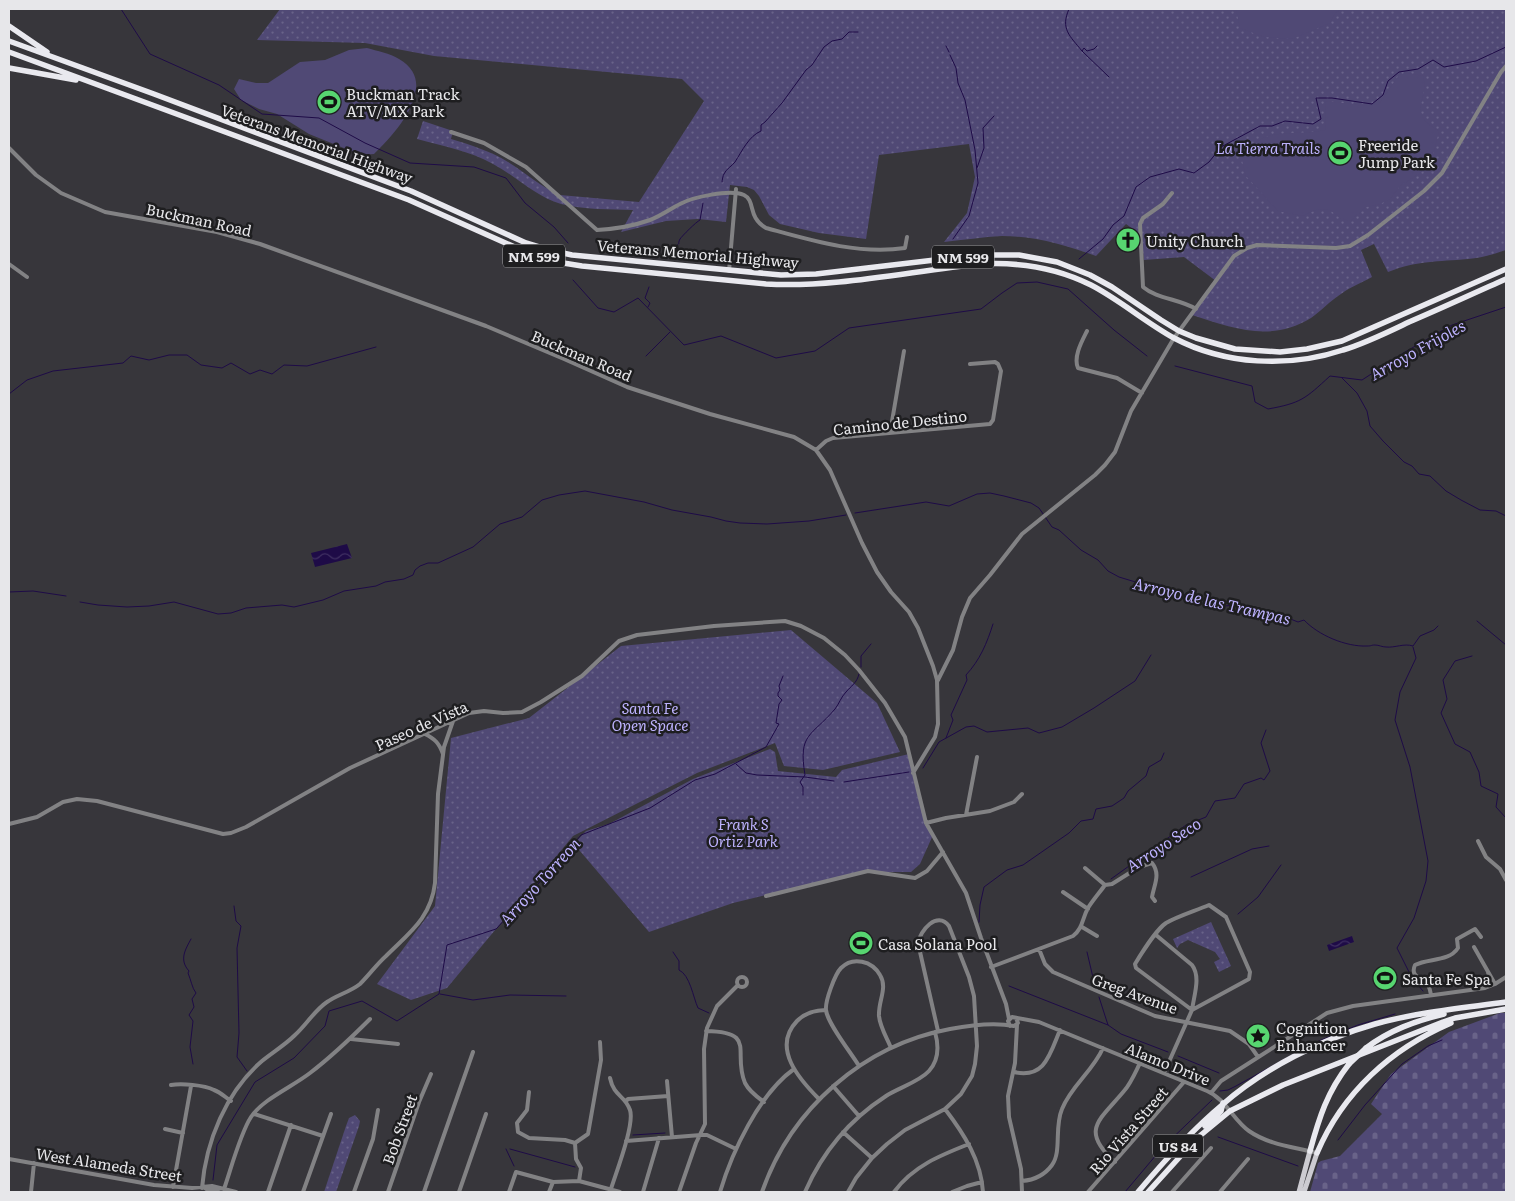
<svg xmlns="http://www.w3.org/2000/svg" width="1515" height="1201" font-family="Literata,serif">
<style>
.grass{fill:url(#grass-dots)}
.cemetery{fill:url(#cemetery-stones)}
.garden{fill:#504975}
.water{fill:url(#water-waves)}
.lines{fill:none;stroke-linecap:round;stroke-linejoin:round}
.stream{stroke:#1e0b47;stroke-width:1}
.minor{stroke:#828284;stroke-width:4}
.major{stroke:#cccbd1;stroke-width:5}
.highway{stroke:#e9e9ef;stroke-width:5.5}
.highway-bridge{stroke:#e9e9ef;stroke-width:5.5}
.labels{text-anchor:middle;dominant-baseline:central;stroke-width:5;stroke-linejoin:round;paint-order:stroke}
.shield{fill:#1e1e20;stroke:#ababad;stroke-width:1}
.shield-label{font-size:14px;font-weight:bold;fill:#e7e7ea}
.poi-label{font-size:15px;fill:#e7e7ea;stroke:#1e1e20;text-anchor:start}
.street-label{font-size:15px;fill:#e7e7ea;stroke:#1e1e20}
.park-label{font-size:15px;font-style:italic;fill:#bdb2fe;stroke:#1e1e20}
.water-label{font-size:16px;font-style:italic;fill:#bdb2fe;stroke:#1e1e20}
</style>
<defs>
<pattern id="grass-dots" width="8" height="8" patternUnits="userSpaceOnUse" patternTransform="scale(1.25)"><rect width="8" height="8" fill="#504975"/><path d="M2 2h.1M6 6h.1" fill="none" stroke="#696389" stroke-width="1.8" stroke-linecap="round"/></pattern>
<pattern id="cemetery-stones" width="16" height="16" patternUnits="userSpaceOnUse" patternTransform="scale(1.25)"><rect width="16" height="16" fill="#504975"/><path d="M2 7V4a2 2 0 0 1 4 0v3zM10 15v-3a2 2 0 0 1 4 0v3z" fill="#696389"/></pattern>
<pattern id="water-waves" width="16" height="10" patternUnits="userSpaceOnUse" patternTransform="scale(1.25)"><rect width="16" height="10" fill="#1e0b47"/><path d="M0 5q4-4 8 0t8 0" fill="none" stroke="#3f2f62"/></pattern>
</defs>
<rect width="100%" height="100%" fill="#37363b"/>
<!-- grass -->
<path class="grass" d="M280,9H1506V250C1494,254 1481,258 1468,259C1437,262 1419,260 1388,272L1374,244L1361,250L1372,277C1361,283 1350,287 1341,294C1330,301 1321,311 1311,318C1270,343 1233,328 1192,315L1216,281L1184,257L1144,260L1141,235L1126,224L1096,256C1065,245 1035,236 1002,236C983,237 963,240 944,242L967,213L975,177L969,144L879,155L866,239L819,233L780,224L769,215L759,196L754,190L747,187L730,185L726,222L698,219L666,221L621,232L633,210C610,209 584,210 561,204C536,197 516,176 493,164C470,151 442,146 417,139L423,121L453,131L451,139C471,145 490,151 508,162C526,173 541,187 560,195L639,202L704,101L682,79L434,56L365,43L257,40Z
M791,630L877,703L900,752L823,770L784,766L775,743L697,773L573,836L447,988L411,1000L377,984L435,906L451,738L529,718L621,646Z
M770,749L775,752L778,771L836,777L842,770L909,754L922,808L933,835L920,864L911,872H863L733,903L649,932L574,844L586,831L609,824L693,779Z
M1211,922L1231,966L1219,972L1214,962L1220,959L1215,952L1188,940L1180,944L1177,948L1173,939Z
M355,1115L360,1121L359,1126L336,1192H324L346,1126L349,1118Z"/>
<!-- cemetery -->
<path class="cemetery" d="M1500,1013H1506V1192H1310L1318,1163L1321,1161L1340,1156L1382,1114L1371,1104L1391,1074L1449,1032Z"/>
<!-- garden -->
<path class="garden" d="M1236,9H1342L1335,13L1330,23L1292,39L1264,37L1240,28Z
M367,48C377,51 390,53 399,59C441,83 396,133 374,154L361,155L309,134L277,114L259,109L241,100L234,89L239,79L256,83H268L300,62L325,60L349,50Z
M1408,73L1423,76C1430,100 1405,112 1439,131L1432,159L1423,171L1400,186L1390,199L1380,204L1366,207L1350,221L1340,218L1330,210L1318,209L1302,216L1278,211L1246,176L1242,160C1244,156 1247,150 1250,147C1269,127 1302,136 1325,130L1326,101L1366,106L1379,104L1399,75Z"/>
<!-- water -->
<path class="water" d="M347,544L352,558L315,567L311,553Z
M1352,936L1354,942L1329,951L1327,945Z"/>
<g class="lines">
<!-- stream -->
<path class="stream" d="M121,9L150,54L219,85L262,114L319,118L365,143L410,163L474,167L506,178L525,203L554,227L568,243
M1069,9C1060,29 1070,36 1082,51L1084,48L1087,51L1094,49L1097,46
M946,46L949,52
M1082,51L1109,77
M950,55L956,68L958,83L965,100L975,150L978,183L969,216L953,239
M977,168L984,148L983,128L994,116
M722,182C722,181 723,175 724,174C726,169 732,166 735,162C742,151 749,136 761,131V125L765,122L782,103L806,70L812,65L824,47L832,41L842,39L849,32H858
M668,255C671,251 673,250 676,246C681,242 677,245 680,239C682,236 696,222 700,220L703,203
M1079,259L1103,239L1113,225L1124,216L1136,187L1150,177L1179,169L1194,173L1209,162L1221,147L1260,126H1272L1285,121L1313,124L1321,119L1316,98H1332L1372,104L1383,95L1388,81L1399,72L1418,69L1433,60L1444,67L1476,61L1506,47
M573,280L598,308L614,312L638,298L684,345L721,336L776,358L815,351L849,328L981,309L1002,293L1017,283L1037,282L1068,289L1114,330L1147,356
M648,307L650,303L645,298L649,287
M646,356L670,332
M1175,366L1252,386L1255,402L1268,409C1301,403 1305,399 1330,376L1362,380L1405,352L1452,325L1506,307
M1342,378L1357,393L1367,411L1370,426L1383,441L1404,462L1412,466L1419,474L1430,476L1446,491L1461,500L1480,510L1496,511L1506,516
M9,394L27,380L53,371L123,363L131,356L149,360L169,355H187L201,365L222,368L231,363L250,374L260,370L272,374L284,365L307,366L376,347
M855,513L926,502L949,506L977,494L990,493L1004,496L1031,503L1039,508L1052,527L1059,530L1081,550L1098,560L1108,571L1119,577L1152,587L1161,585L1165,586L1171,593L1198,597L1223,606L1240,605L1252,607L1255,613H1262L1278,619L1288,618L1298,622L1304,620C1318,635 1346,647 1367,646C1372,646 1371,645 1375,645C1379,645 1382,647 1386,647C1395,648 1404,643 1413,646L1420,636L1434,630L1438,626
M9,592L33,591L66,596
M80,602L98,605L127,607L149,606L174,602L218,614L231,613L246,608L282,605L294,607L323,600L344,591L376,586L385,582L404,579L413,575L415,570L420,566L428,563H438L473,547L500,524L522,517L542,500L559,495L585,491L644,502L672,510L711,517L726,521L740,523L767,524L809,521L846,515
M1477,621L1506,645
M1413,647L1416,658L1400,692L1395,720L1410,767L1428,861L1426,881L1414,918L1397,948L1412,978L1423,991
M1472,656L1455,661L1443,680L1447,699L1441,713L1455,744L1470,752L1479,772L1481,786L1498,794L1496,807L1506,818
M861,667V656L871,644
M946,738L953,720L951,715L967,680L966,675C980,660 987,643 993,624
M736,764L746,773L757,775L805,777L834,781
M923,768L939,742L966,727L974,726L987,732L1028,728L1039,733L1062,727L1094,708L1135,681L1151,655
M844,782L909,772
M803,795V787L800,782L805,775C798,733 811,737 835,709C839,704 841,697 846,692C851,686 857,683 859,674
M1191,877L1252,849L1269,846
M1111,879L1186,825L1206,817L1215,801L1235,798L1244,784L1261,778L1264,780L1270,771L1261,743L1266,730
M234,906L236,921L241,926L237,948L239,1033L237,1057L247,1071
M1238,914L1258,897L1281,865
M979,922L980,905L984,887L1007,870L1023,865L1069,833L1081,821L1093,819L1096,809L1112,806L1124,798L1128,791L1146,776L1149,767L1161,760L1164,753
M191,939C185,950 179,960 189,971L188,973C191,980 192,988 196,993L192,999L194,1007L189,1015L193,1021L190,1047L193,1064
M673,952L679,961V970C690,975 693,997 698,1008L709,1013
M1087,952L1095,986
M1009,986L1108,1025
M440,994L473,1000L510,995L566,996
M1099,997L1108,1025L1121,1034L1168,1052
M1178,1056L1219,1073
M1220,1091L1228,1090L1236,1086L1314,1043L1358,1025L1395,1014
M633,1135L665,1133
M1218,1137L1298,1166
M1338,1140L1365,1105L1402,1064L1428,1046L1442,1040
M506,1149L514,1166
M510,1149L575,1167
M213,1180L217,1145L255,1082L294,1058L325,1026L329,1011L362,1001L397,1021L439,994L447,945L496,929L554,867L581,835L650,808L695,780L715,774L766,747L779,724L776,723L779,704L782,700L778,696V693L780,690L779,686L783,676
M1125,1192L1162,1148L1212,1100"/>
<!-- minor -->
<path class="minor" d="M451,132L484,143L526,167L597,230C615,229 633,226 650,220C661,216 670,209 680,204C693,197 730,189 744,195C756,201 747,217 766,228C810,240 858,255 905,248L907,237
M9,148L36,175L61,193L105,212L217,232L260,244L486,326L564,359L627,387L710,414L794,437L816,450L830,470L862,543L877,572L891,592L909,612L918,628L933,666L937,680L938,724L935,737L913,773
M1172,193L1163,204L1143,218L1140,224L1143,287C1157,299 1180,299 1196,309
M9,264L27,277
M729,271L736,189
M1087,331C1082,341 1073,357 1078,368L1117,378L1142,393
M890,433L904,351
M816,450L826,441L833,438L990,424L993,420L1001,371L998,364L995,362L970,364
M938,680L953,650L962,617L970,598L990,575L1022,534L1095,475L1105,465L1115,452L1131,411L1174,338L1234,256L1247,248L1257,245L1336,248L1350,246L1368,235L1424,191L1442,173L1501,72L1506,66
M425,734C435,739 439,743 443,754
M966,815L977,757
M926,823L946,818L990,811L1014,802L1022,794
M9,824L37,817L63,802L77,799L97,801L223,834L231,833L246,827L350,768L469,713L484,711L503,713L522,712L541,702L582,676L619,641L637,635L714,626L785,621L801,626L824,638L845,655L859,670L885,703L905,737L926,823L966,893L981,938L1006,1004L1009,1019
M1478,841L1486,857L1500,869L1506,880
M1105,885L1112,884L1139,867L1152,863C1161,874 1154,885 1152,897L1155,901
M1063,892L1088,909
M766,896L868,871L915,878L927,871L943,852
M1082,927L1097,936
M1156,935L1192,965C1201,977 1194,995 1192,1010L1136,968L1135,964C1141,954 1157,929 1166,923C1178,916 1195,911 1209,905L1226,917L1250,972L1249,979L1192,1010L1164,1073
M1474,947L1495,984
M1039,949L1045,964L1053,972L1155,1016L1230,1031L1249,1044L1258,1057
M991,967L1073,936C1083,928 1082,919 1088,908C1093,900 1100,892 1105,885L1085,868
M1488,972L1490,983L1494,984
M737 982a5 5 0 1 1 10 0a5 5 0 1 1-10 0Z
M1431,995C1430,991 1430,986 1426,983C1420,977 1410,976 1415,965C1428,958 1449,962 1458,948L1457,939L1475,929L1481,937
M1017,1025L1015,1063L1008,1096L1009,1117L1021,1169L1022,1192
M1010,1026L1008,1021L1012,1017L1039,1022L1207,1091C1226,1099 1233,1120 1249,1131C1269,1145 1295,1147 1317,1153
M706,1031C758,1032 732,1052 745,1083C749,1091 757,1097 764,1102
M351,1039L398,1044
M859,1066C852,1054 827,1023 826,1010C825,1001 835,974 841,968C853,956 872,961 880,975C888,988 878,1001 879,1016C880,1027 887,1038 891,1048
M1014,1072C1045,1079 1050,1054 1060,1030
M610,1078C614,1097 625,1095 630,1110C635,1125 615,1175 610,1192
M667,1081L672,1137
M171,1085C181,1083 204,1085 214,1090C220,1092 225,1097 231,1101
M833,1086L859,1116
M529,1092L527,1110L517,1123L518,1132L529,1138L565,1140L575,1143
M1211,1093L1221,1081L1327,1013L1353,1006L1485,988L1495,984L1506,977
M819,1099C800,1080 771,1048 797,1021C804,1014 815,1010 826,1010
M626,1101L628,1099L668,1096
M945,1109C964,1134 981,1160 983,1192
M254,1114L323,1136
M165,1129L183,1133
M843,1132L872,1158
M626,1141L701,1135H707L736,1149
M575,1143L588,1134L601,1060L600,1042
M575,1143L576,1159L581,1168L579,1181
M9,1159L154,1185L192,1188L212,1186L236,1192
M1115,1162C1079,1130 1100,1120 1124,1091C1131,1083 1135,1073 1140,1063
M1022,1181C1034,1180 1044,1176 1052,1165C1062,1151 1054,1128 1062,1109C1071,1086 1093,1071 1103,1048
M173,1187L191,1086
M202,1188C206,1141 226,1092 262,1061C273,1052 285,1045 295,1035C306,1025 315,1010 327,1002C337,995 350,992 360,984C369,975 377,964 386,956C409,933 431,918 435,883L438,794L444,747L453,721
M205,1188L208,1190L219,1189
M224,1189C231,1169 240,1134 251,1117C263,1099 292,1087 310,1073C331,1057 351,1038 370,1019
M31,1192L34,1163
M268,1192L291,1125
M303,1192L331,1114
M354,1192L373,1139L378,1110
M388,1192L419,1102L431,1074
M424,1192L473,1052
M459,1192L486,1114
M509,1192L516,1172L553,1182L579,1181L620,1192
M549,1192L553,1182
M643,1192L659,1138
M679,1192L696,1143L705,1124L704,1049L707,1028L717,1006L738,985
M720,1192C732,1152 759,1094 794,1069
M762,1192C791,1109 863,1045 950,1029C971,1025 993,1022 1014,1026L1018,1023L1016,1018
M805,1192C822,1153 849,1120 886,1096C898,1088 919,1082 929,1071C939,1060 939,1046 935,1032
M848,1192L856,1178L872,1158L887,1144L905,1130L945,1109L961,1094L972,1076L975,1064L977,1046L974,996L969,977L949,926C937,910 920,931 918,943L938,1031
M894,1192C913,1166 941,1155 969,1144
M952,1192L967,1186L982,1182
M1088,1192L1184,1082
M1172,1192L1211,1148
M1220,1192L1248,1159"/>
<!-- major -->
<path class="major" d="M1299,1192L1310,1151
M1304,1192L1317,1153"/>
<!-- highway -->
<path class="highway" d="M9,26L47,52
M9,41L154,94L411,191L526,243L549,250L572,255L781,275L816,274L977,255H1019L1057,262L1090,275L1112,287L1161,320L1179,331L1196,338L1235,349L1280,352L1307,349L1342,341L1506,269
M9,52L409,200L535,256L557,262L582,266L766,284C837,288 910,271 981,264C1018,262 1057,268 1091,285C1120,300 1145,322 1174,338C1225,365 1289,368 1343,350C1366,343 1388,332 1409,322C1442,308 1474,293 1506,279
M9,68L76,80
M1366,1048C1390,1030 1415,1021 1444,1014
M1205,1126L1221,1111L1223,1103
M1310,1151C1319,1118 1327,1092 1349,1064
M1317,1153C1343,1092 1391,1049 1451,1023
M1138,1192C1164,1161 1191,1131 1222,1105C1264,1068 1322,1039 1375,1024C1418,1012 1463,1008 1506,1002
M1148,1192L1196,1139L1230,1111L1283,1085L1443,1022L1455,1018L1506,1009"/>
<!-- highway-bridge -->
<path class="highway-bridge" d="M1349,1064L1366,1048"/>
</g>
<!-- icons -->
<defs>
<symbol id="stadium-disc" viewBox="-11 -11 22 22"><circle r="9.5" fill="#57d570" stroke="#1e1e20"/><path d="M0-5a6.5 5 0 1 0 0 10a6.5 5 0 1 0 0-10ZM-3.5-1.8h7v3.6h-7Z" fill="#111"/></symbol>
<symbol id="church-disc" viewBox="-11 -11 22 22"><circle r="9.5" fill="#57d570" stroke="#1e1e20"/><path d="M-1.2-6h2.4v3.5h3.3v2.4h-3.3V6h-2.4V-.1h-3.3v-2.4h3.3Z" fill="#111"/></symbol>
<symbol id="sight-disc" viewBox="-11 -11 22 22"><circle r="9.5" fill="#57d570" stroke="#1e1e20"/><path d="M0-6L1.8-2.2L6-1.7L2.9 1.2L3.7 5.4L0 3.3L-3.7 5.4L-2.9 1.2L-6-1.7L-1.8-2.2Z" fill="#111"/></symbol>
</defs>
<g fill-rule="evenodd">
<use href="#stadium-disc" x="315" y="88" width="28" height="28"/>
<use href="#stadium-disc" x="1326" y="139" width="28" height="28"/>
<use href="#church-disc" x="1114" y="226" width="28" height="28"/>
<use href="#stadium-disc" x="847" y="929" width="28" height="28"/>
<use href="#stadium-disc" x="1371" y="964" width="28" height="28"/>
<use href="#sight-disc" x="1244" y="1022" width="28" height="28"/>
</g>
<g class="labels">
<!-- shield labels -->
<g class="shield">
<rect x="503" y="244.5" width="62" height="23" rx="4"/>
<rect x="932" y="245.5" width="62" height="23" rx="4"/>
<rect x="1153" y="1134.5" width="50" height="23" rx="4"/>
</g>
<g class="shield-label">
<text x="534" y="256">NM 599</text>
<text x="963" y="257">NM 599</text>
<text x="1178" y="1146">US 84</text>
</g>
<!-- poi labels -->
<g class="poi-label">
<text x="346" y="93">Buckman Track<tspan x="346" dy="17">ATV/MX Park</tspan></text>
<text x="1358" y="144">Freeride<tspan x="1358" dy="17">Jump Park</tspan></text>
<text x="1146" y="240">Unity Church</text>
<text x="878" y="943">Casa Solana Pool</text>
<text x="1402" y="978">Santa Fe Spa</text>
<text x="1276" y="1027">Cognition<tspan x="1276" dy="17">Enhancer</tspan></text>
</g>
<!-- street labels -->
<g class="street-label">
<text transform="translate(317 143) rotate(20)">Veterans Memorial Highway</text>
<text transform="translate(199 219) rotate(12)">Buckman Road</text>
<text transform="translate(698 253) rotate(5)">Veterans Memorial Highway</text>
<text transform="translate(582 355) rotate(23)">Buckman Road</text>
<text transform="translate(900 422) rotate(-6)">Camino de Destino</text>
<text transform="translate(421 725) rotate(-24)">Paseo de Vista</text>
<text transform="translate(1135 993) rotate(20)">Greg Avenue</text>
<text transform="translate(1168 1063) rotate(22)">Alamo Drive</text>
<text transform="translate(399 1129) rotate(-70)">Bob Street</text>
<text transform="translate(1128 1130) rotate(-49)">Rio Vista Street</text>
<text transform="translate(109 1164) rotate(9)">West Alameda Street</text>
</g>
<!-- park labels -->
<g class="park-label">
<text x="1268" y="147">La Tierra Trails</text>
<text x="650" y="707">Santa Fe<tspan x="650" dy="17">Open Space</tspan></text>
<text x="743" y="823">Frank S<tspan x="743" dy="17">Ortiz Park</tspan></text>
</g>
<!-- water labels -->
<g class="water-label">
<text transform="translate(1417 349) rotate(-29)">Arroyo Frijoles</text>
<text transform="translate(1212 600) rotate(13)">Arroyo de las Trampas</text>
<text transform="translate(1163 844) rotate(-33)">Arroyo Seco</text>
<text transform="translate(539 881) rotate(-48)">Arroyo Torreon</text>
</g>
</g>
<!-- border -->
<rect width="1515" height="1201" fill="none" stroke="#e7e7ea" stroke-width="20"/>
</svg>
